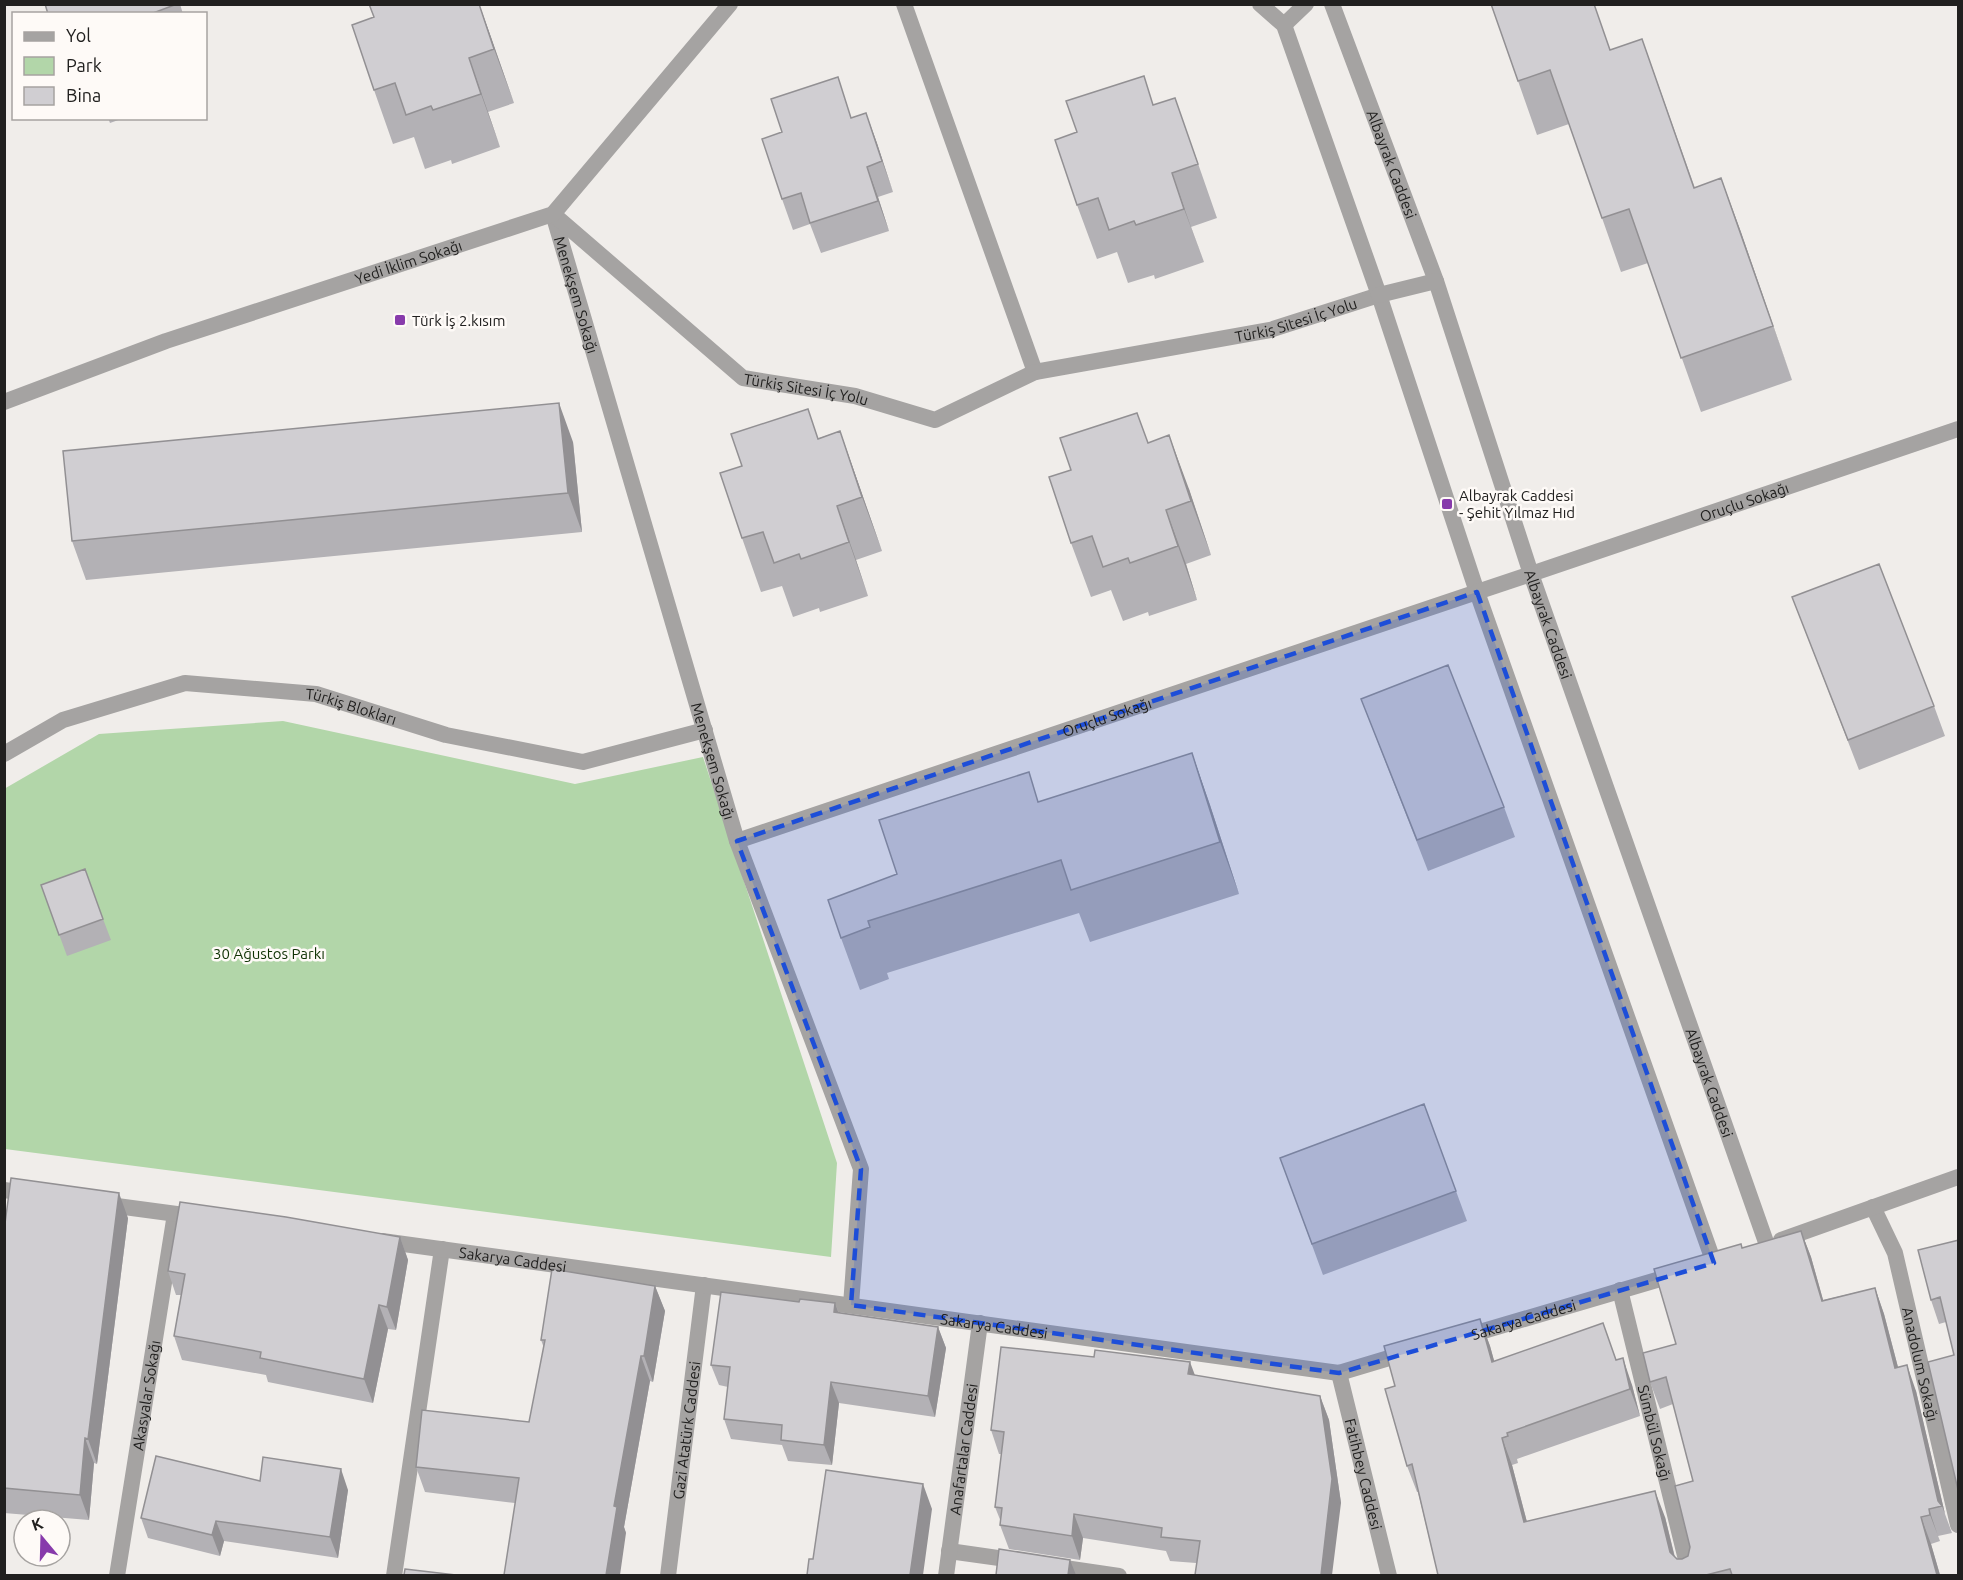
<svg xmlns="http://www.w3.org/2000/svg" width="1963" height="1580" font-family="Ubuntu,sans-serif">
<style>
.green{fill:#b2d6a9}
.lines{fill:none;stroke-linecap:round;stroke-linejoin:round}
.minor{stroke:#a5a3a2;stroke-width:16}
.tertiary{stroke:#a5a3a2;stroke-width:16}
.wall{fill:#b3b1b5}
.shaded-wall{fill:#929093}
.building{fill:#d0ced2;stroke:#929093;stroke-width:1.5}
.marked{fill:#1d4ed8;fill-opacity:0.2;stroke:#1d4ed8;stroke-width:4.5;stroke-dasharray:12 8;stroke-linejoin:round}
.poi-dot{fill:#873aab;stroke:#fefaf7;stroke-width:2}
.labels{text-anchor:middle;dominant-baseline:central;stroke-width:5;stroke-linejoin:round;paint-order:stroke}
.street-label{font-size:15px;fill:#21201f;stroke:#fefaf7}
.poi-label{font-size:15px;fill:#21201f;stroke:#fefaf7;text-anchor:start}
.park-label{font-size:15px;fill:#0f3204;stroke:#fefaf7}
</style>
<rect width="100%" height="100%" fill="#f0edea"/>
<!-- green -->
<path class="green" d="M283,721L575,784L703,757L837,1163L831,1257L5,1149L4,789L99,734Z"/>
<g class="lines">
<!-- minor -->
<g class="minor">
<path id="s1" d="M904,4L1035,372L1270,330L1379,295"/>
<path d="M1284,25L1306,4"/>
<path id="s2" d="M553,214L737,841L861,1169L851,1305"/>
<path id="s3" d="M553,214L743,378L855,396L935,420L1035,372"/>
<path id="s4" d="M4,402L166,341L553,214L730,4"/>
<path id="s5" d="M1531,574L1958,429"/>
<path id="s6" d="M4,754L63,720L185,683L316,694L446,735L583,762L705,730"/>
<path id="s7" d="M737,841L1477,592"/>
<path id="s8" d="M1873,1207L1895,1253L1958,1525"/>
<path id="s9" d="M1620,1290L1690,1576"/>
<path id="s10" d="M1339,1373L1389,1576"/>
<path d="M949,1551L1020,1561"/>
<path d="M1051,1566L1119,1576"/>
<path id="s11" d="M117,1576L175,1214"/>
<path d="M394,1576L442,1249"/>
<path id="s12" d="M668,1576L704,1285"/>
<path id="s13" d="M946,1576L980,1323"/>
</g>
<!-- tertiary -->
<g class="tertiary">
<path d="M1260,4L1284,25L1379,295L1477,592L1714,1263"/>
<path id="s14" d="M1332,4L1436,281L1531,574L1767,1245"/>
<path d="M1379,295L1436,281"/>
<path d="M1477,592L1531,574"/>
<path d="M4,1190L32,1194"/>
<path d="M102,1204L199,1217"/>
<path d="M1781,1240L1958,1177"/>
<path id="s15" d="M382,1241L1339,1373L1409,1352"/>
<path id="s16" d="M1463,1337L1677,1274"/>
</g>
</g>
<!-- wall -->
<path class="wall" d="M45,4H180L183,14H48Z
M479,4L514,103L488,112L500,147L452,164L451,160L425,169L414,137L393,144L374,90Z
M1491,4L1611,50L1642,39L1695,188L1721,178L1792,380L1701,412L1648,263L1621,272L1569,124L1537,135Z
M1154,105L1194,152L1217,218L1191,227L1204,262L1155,279L1154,275L1128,283L1117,252L1097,259L1077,205Z
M866,113L893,192L878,197L889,231L821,253L810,224L793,230L782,199L852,118Z
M108,118H124L110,123Z
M840,431L882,551L856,560L868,596L820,612L819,608L793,617L782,586L761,592L742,538L819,438Z
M573,442L582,532L86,580L72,541Z
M1148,442L1189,489L1211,555L1186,564L1197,600L1149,616L1148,612L1123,621L1111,590L1091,597L1071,543Z
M1792,597L1934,706L1945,736L1859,770Z
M1361,699L1504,807L1515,837L1428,871Z
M1192,753L1210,805L1239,894L1090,942L1079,913L887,973L889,979L860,990L841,938L897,874L1040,802Z
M41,885L103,919L111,940L67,956Z
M1424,1104L1467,1221L1323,1275L1280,1158Z
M128,1218L97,1464L94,1463L89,1520L4,1513V1231Z
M1801,1231L1811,1257L1823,1300L1875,1288L1884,1314L1898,1367L1916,1391L1945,1514L1952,1533L1938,1536L1940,1541L1931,1544L1940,1575H1438L1418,1492H1417L1407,1466L1395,1386L1480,1319L1490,1346L1494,1361L1617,1360L1632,1385L1640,1416L1517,1459L1518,1463L1512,1465L1527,1522L1665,1517L1675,1557L1677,1559H1682L1688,1556L1690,1547L1693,1481L1673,1404L1660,1409L1650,1382L1743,1248Z
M400,1237L408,1260L396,1330L388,1329L373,1403L268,1382L266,1375L182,1360L174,1336L181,1295H176L168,1271Z
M1959,1240L1954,1355L1946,1322L1939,1324L1931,1300Z
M655,1286L665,1311L653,1382L650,1381L624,1527L626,1533L515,1503L425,1492L416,1467L529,1422L544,1348L541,1340Z
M799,1302L835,1303L839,1313L938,1327L946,1348L935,1417L839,1403L832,1465L788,1461L782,1445L731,1439L724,1419L728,1387L719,1385L711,1365Z
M1194,1375L1320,1396L1329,1420L1341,1503L1196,1563L1170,1561L1166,1551L1083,1538L1080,1560L1009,1549L1000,1525L1001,1522L995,1507L1002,1454H999L991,1430Z
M348,1490L338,1558L224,1541L220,1556L148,1538L141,1518Z"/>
<!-- shaded-wall -->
<path class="shaded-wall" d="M479,4L491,37L514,103L494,49Z
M1642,39L1661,93L1713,242L1694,188Z
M469,58L488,112L500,147L481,94Z
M866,113L877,143L893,192L882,161Z
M867,167L878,197L889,231L878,201Z
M1172,173L1191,227L1204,262L1184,209Z
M1721,178L1741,232L1792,380L1773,326Z
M559,403L573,442L582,532L568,493Z
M840,431L859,485L882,551L862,497Z
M1169,435L1189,489L1211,555L1191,501Z
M837,506L856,560L868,596L849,542Z
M1166,510L1186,564L1197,600L1178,546Z
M1192,753L1210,805L1239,894L1220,842Z
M119,1193L128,1218L97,1464L88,1439Z
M1801,1231L1811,1257L1831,1328L1822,1301Z
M400,1237L408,1260L396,1330L387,1307Z
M655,1286L665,1311L653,1382L644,1356Z
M1875,1288L1884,1314L1905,1394L1895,1368Z
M835,1303L842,1323L834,1312Z
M379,1305L388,1329L373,1403L364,1379Z
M1480,1319L1490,1346L1502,1389L1492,1362Z
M938,1327L946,1348L935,1417L928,1396Z
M641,1356L650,1381L624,1527L626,1533L620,1575H606L614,1506Z
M1623,1358L1632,1385L1640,1416L1630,1389Z
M1190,1362L1199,1386L1188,1374Z
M1907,1365L1916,1391L1945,1514L1942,1506L1938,1501Z
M831,1382L839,1403L832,1465L824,1445Z
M1320,1396L1329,1420L1341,1503L1332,1575H1321Z
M85,1438L94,1463L89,1520L80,1495Z
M1502,1438L1512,1465L1534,1549L1524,1522Z
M341,1469L348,1490L338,1558L330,1537Z
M923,1484L932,1509L923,1575H910Z
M1655,1491L1665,1517L1679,1575L1670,1552Z
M1929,1509L1938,1536L1940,1541L1930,1515Z
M1074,1514L1083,1538L1080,1560L1072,1536Z
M1921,1517L1931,1544L1940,1575H1937Z
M216,1521L224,1541L220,1556L212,1535Z
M1070,1560L1076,1575H1068Z"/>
<!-- building -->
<path class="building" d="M45,4H177L153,13V14H48Z
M369,4H479L494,49L469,58L481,94L433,110L431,106L406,115L395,83L374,90L352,25L374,17Z
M1491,4H1594L1610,50L1642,39L1694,188L1721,178L1773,326L1681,358L1629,209L1602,218L1550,70L1518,81Z
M1144,76L1153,105L1175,98L1198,164L1172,173L1184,209L1136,225L1134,221L1109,230L1098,198L1077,205L1055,140L1077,132L1066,101Z
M838,77L851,118L866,113L882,161L867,167L878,201L810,223L801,193L782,199L762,139L782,132L771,99Z
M559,403L568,493L72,541L63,451Z
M808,409L818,439L840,431L862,497L837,506L849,542L801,559L799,554L774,563L763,532L742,538L720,473L742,466L731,434Z
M1137,413L1148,443L1169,435L1191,501L1166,510L1178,546L1130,563L1128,558L1103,567L1092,536L1071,543L1049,477L1071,470L1060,438Z
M1879,564L1934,706L1848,740L1792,597Z
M1448,665L1504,807L1417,840L1361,699Z
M1192,753L1220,842L1071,890L1061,860L868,921L870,927L841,938L828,900L897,874L879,820L1029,772L1038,802Z
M85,869L103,919L59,935L41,885Z
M1424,1104L1456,1191L1312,1244L1280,1158Z
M11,1178L119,1193L88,1439L85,1438L80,1495L4,1488V1231Z
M180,1202L286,1217L400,1237L387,1307L379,1305L364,1379L260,1358L261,1352L174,1336L185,1274L168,1271Z
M1801,1231L1822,1301L1875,1288L1895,1368L1907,1365L1938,1501L1942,1506L1929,1509L1930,1515L1921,1517L1937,1575H1732L1730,1569L1706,1575H1438L1412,1464L1407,1466L1385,1389L1395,1386L1384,1346L1480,1319L1492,1362L1603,1323L1616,1360L1623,1358L1630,1389L1507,1433L1508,1436L1502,1438L1524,1522L1655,1491L1670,1552L1677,1559H1682L1688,1556L1690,1547L1675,1486L1693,1481L1666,1377L1650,1382L1643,1353L1676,1344L1654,1269L1741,1244L1742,1248Z
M1959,1240V1494L1928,1362L1954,1355L1940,1297L1931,1300L1918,1250Z
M552,1269L655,1286L644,1356H641L614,1506L617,1507L606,1575H504L519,1478L416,1467L422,1410L529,1422L545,1340H541Z
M721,1292L799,1302L800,1299L835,1303L834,1312L938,1327L928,1396L831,1382L824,1445L781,1440L782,1425L724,1419L730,1367L711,1365Z
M1001,1347L1094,1357L1095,1350L1190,1362L1188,1374L1320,1396L1332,1479L1321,1575H1195L1200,1541L1161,1537L1162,1528L1074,1514L1072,1536L1000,1525L1002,1508L995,1507L1004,1432L991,1430Z
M156,1456L260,1481L263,1457L341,1469L330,1537L216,1521L212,1535L141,1518Z
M826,1470L923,1484L910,1575H807L809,1559H813Z
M999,1549L1070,1560L1068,1575H996Z
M405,1569L456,1575H404Z"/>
<!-- marked area -->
<path class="marked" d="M1477,592L1714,1263L1339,1373L851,1305L861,1169L737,841Z"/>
<!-- markers -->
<g class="poi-dot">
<rect x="394" y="314" width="12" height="12" rx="3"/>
<rect x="1441" y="498" width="12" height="12" rx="3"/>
</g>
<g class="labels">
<!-- street labels -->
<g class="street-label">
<text stroke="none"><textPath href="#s14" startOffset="171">Albayrak Caddesi</textPath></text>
<text stroke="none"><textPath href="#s4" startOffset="428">Yedi İklim Sokağı</textPath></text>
<text stroke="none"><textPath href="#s2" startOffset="84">Menekşem Sokağı</textPath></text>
<text stroke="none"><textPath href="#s1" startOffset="657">Türkiş Sitesi İç Yolu</textPath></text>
<text stroke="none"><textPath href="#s3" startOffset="315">Türkiş Sitesi İç Yolu</textPath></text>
<text stroke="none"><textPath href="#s5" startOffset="225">Oruçlu Sokağı</textPath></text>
<text stroke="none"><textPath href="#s14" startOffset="657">Albayrak Caddesi</textPath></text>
<text stroke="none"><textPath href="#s6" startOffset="364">Türkiş Blokları</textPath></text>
<text stroke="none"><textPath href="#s7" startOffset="390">Oruçlu Sokağı</textPath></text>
<text stroke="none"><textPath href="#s2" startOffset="570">Menekşem Sokağı</textPath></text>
<text stroke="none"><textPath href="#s14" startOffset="1143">Albayrak Caddesi</textPath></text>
<text stroke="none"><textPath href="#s15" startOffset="132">Sakarya Caddesi</textPath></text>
<text stroke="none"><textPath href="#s16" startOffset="63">Sakarya Caddesi</textPath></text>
<text stroke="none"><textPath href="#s15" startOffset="618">Sakarya Caddesi</textPath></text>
<text stroke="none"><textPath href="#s8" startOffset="165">Anadolum Sokağı</textPath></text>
<text stroke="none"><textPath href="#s11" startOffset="183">Akasyalar Sokağı</textPath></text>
<text stroke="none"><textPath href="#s12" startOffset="147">Gazi Atatürk Caddesi</textPath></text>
<text stroke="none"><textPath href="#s9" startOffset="147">Sümbül Sokağı</textPath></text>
<text stroke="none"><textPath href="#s13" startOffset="128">Anafartalar Caddesi</textPath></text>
<text stroke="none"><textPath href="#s10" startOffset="104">Fatihbey Caddesi</textPath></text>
</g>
<!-- poi labels -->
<g class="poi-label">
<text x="412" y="320">Türk İş 2.kısım</text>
<text x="1459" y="495">Albayrak Caddesi<tspan x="1459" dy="17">- Şehit Yılmaz Hıd</tspan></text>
</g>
<!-- park labels -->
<g class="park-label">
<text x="269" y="953">30 Ağustos Parkı</text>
</g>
</g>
<!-- border -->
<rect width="1963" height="1580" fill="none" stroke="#21201f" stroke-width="12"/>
<!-- legend -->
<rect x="12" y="12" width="195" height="108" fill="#fefaf7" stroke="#a6a3a1" stroke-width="1.5"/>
<rect x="24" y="32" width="30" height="9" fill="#a5a3a2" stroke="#a6a3a1" stroke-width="1.5"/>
<text x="66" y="42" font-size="18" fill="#21201f">Yol</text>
<rect x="24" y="57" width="30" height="18" fill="#b2d6a9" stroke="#a6a3a1" stroke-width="1.5"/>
<text x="66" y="72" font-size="18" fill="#21201f">Park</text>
<rect x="24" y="87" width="30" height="18" fill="#d0ced2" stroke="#a6a3a1" stroke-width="1.5"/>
<text x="66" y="102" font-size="18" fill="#21201f">Bina</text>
<!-- north arrow -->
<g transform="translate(42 1538) rotate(341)"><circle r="28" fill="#fefaf7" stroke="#a6a3a1" stroke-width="1.5"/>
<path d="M0-4.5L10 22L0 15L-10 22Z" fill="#873aab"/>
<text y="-9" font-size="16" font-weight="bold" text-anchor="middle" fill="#21201f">K</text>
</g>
</svg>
